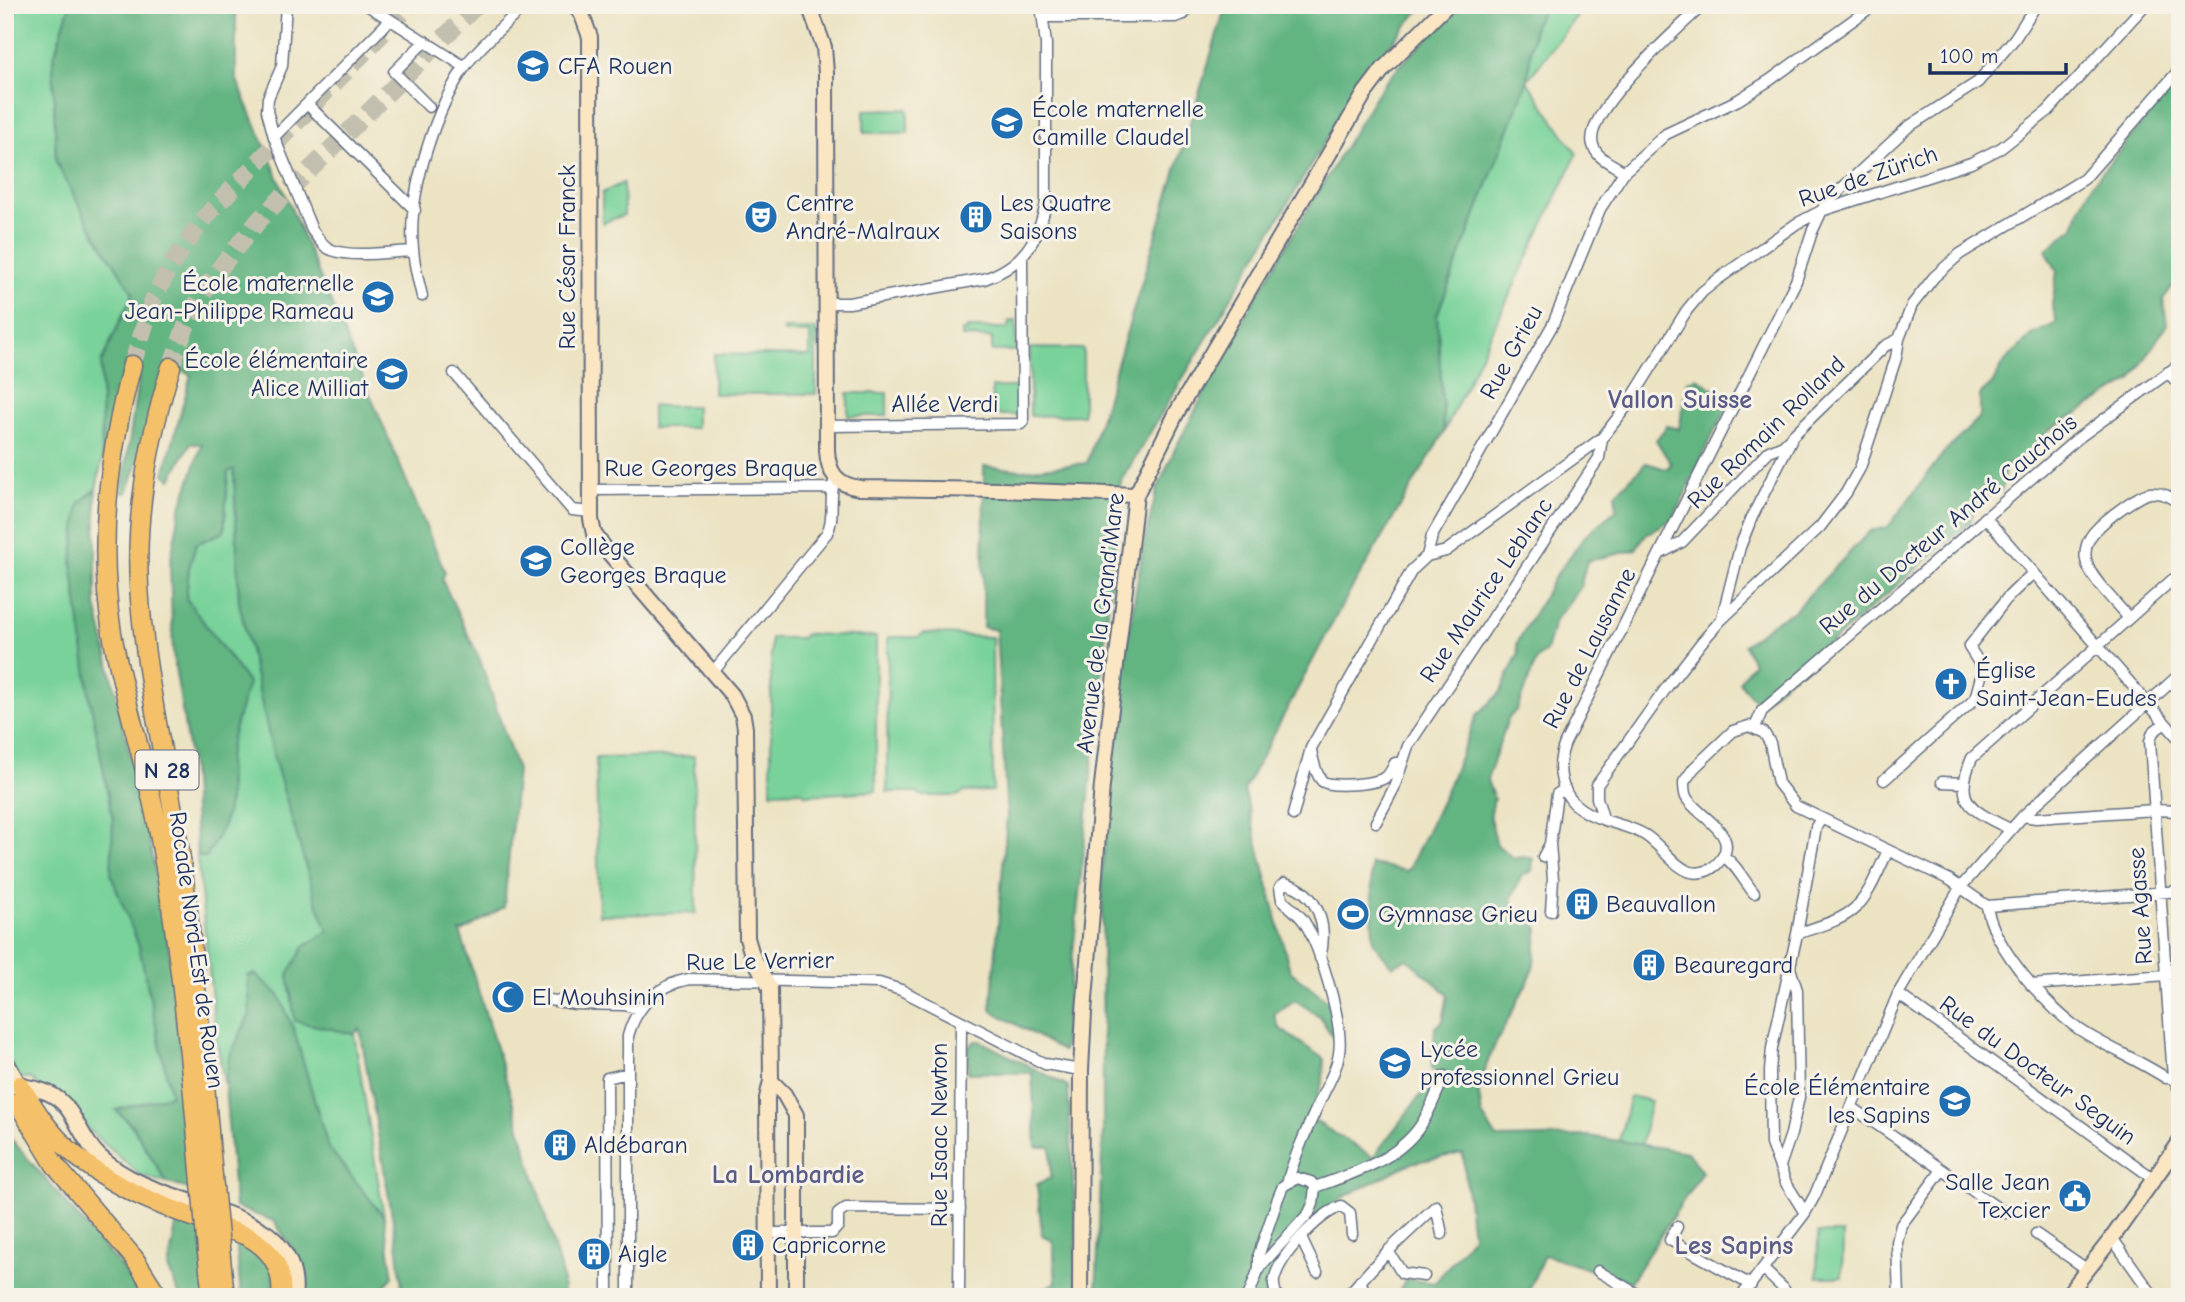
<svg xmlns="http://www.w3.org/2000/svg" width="2185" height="1302" font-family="'Comic Neue',sans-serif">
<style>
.green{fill:#78d299;stroke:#4a807c;stroke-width:2}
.forest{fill:#62b481;stroke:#3e7270;stroke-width:2}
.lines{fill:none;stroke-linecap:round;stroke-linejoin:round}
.highway-tunnel{stroke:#c2bfaf;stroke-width:18;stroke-dasharray:18 9;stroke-linecap:butt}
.street-casing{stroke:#646e81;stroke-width:13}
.secondary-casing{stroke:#646e81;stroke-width:18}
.highway-casing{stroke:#646e81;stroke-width:21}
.street{stroke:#fff;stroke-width:10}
.secondary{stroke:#fbe6c4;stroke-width:14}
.highway{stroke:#f4c16b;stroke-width:18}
.highway-bridge-casing{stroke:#646e81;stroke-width:21;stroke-linecap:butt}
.highway-bridge{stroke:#f4c16b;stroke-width:18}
.labels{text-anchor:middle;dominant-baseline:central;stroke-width:6;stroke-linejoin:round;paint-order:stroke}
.shield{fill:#f7f3e8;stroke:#5d6a87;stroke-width:2}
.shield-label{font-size:23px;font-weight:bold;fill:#1b2f5e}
.poi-label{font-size:24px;fill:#1b2f5e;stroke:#f7f3e8;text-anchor:start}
.street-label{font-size:24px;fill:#1b2f5e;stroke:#f7f3e8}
.neighbourhood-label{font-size:26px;font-weight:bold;fill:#595b88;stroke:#f7f3e8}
</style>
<rect width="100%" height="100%" fill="#f7f3e8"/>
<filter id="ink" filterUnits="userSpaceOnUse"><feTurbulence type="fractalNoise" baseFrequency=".0143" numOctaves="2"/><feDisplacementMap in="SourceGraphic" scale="14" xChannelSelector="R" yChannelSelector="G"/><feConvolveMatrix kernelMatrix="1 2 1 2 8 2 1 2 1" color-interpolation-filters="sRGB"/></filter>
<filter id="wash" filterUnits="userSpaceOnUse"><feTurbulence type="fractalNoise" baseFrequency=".00686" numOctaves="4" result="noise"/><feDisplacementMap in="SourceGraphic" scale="28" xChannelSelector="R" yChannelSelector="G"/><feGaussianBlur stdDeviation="1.57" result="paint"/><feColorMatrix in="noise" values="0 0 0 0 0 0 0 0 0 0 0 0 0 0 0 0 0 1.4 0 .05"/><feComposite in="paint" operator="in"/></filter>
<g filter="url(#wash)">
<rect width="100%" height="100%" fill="#ece3c3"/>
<!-- green -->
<path class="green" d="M5,5H70L53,60L56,162L91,227L133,293L101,363L102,460L96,489L79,504L90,699L113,820L112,875L139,946L171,1096L116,1110L132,1126L167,1183L140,1175L30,1078H5Z
M1546,5H1585L1527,81L1577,154L1444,432L1437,315L1527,81L1534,25Z
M908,109V133H864V110Z
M623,183L624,215L602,223V193Z
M1009,321H1016V351H992V338L962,337V331H967V328H1008Z
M784,329H816V394H713L714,354L810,356V333H784Z
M1030,348L1083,349V415L1030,416Z
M992,387H1017V415H992Z
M848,393H887V416H848Z
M652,406H696V428H652Z
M234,469L239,602L274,758L315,897L328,931L304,947L295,1021L354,1034L384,1217L328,1147L294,1031L279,995L255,974L248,976L250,1014L229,1058L225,1087L216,1037L197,855L206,858L223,826L229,800L228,758L232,737L248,683L186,598L189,568L196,544L224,532L228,471Z
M924,633C948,633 968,637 992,637L993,791L964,792L957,796H923L916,792H887L888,637H918Z
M806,634L876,637V791L806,795L801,791L771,792V638H801Z
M694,756L696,913L599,915L596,758Z
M1630,1096L1651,1101L1641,1146L1619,1141Z
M1818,1233H1843L1842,1277H1817Z"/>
<!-- forest -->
<path class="forest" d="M70,5H236V78L445,572L442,580L480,660L517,770L504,907L464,931H460L514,1106L563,1279V1297H403L398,1250L360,1029L354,1034L295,1021L288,975L304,947L328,931L315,897L274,758L239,602L234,469L228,472L224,532L196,544L189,568L186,598L248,683L232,737L228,758L229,800L223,826L206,858L197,855L191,766L173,654L170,564L180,510L202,444H190L171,479L164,474L191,375L167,363L147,436L127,493H122L140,366L126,364L102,460L101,363L133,293L91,227L56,162L53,60Z
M1226,5H1424L1368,70L1121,481L1063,1051L991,1010L1007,817L996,630L983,627L984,466L1023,470L1087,463Z
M1461,5H1546L1534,25L1527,81L1437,315L1444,432L1341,607L1244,790L1290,971L1328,1001L1336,1042L1320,1017L1295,1000L1274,1014L1279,1028L1324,1059L1323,1080L1310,1118L1373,1157L1426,1088L1434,1083L1437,1073L1432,1069L1435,1028L1443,1021L1448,994L1407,959L1392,966L1373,942L1371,864L1408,871L1447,789L1477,715L1500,693L1518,654L1517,643L1556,575L1586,535L1617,509L1615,494L1646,463L1666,469L1671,464L1656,440L1667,426L1679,429L1688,381L1697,378L1715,390L1727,410L1715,430L1673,519L1646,534L1635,550L1587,561L1580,588L1555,620L1546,651L1537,659L1517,709L1508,719L1487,780L1494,799L1490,817L1497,845L1515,859L1524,856L1533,859L1532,871L1522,875L1511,899L1515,910L1538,927L1533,971L1492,1051L1478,1088L1482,1115L1497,1138L1589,1136L1687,1152L1702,1172L1630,1282L1544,1255L1526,1297H1404L1400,1289L1406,1279L1435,1283L1472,1237L1463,1153L1411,1163L1343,1197L1302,1232L1275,1273L1265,1297H1096L1103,1131L1102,871L1126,649L1144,542L1157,490L1175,449L1246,314L1375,96L1391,75Z
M2180,77V277L2163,299L2167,324L2131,381L2048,431L2027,458L2005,466L2002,490C1979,497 1977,500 1970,522L1759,705L1739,682L1753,663L1744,645L1775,621L1793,612L1870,531L1888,527L1942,455L1980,417V395L1992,384L2005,361L2032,335L2057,323L2052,305L2057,271L2046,250L2074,227L2079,210L2093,183Z
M96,489V605L145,822L166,925L187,1102L192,1190L167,1183L133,1126L116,1110L171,1095L139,946L111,875L113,820L90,699L72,563L79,504Z
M255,974L279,995L294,1030L328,1147L384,1217L393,1277L374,1297H303L302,1264L274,1221L235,1207L225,1087L229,1058L250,1014L248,976Z
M975,1041H980L1068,1086L1076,1230L1077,1297H1032L1033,1293L1056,1283L1053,1241L1042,1235L1037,1184L1051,1178V1147H1036L1032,1073H968V1048Z
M5,1132L132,1280L141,1297H5Z
M182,1219L191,1222L201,1231L206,1297H180L168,1268L176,1226Z
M236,1241L249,1245L273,1267L276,1297H241Z"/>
</g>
<g filter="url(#ink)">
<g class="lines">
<!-- highway-tunnel -->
<path class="highway-tunnel" d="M132,365L153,300L170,267L205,217L410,5
M171,367C178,348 184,329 193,311C210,277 236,248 260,219L477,5"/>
<defs>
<path id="street" d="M286,5L282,66L268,98L267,111L274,137L312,230C318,238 323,247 332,250C353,258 390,252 413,251
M367,5L465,67
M2036,5L2015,38L1978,82L1908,127L1825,204L1812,232L1796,281L1565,743C1555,768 1560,798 1586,812C1604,823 1627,824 1645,835C1661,845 1674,867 1691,872C1700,874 1709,871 1716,865C1747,836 1697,817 1686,797C1684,792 1684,787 1684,782L1694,768L1733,731L1749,726L1764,733L1770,743L1778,783L1796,806L1950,880L1987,906C1992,946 2051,1013 2085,1033C2111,1049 2140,1061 2166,1078H2173
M813,12L830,5
M1044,17H1175L1184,14L1186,5
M425,41L394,72L429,107
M307,104L415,210
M274,137L389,21
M1624,172C1613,164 1597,159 1593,145C1582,112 1679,28 1703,5
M422,296C418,280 414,264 413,249C407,194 436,105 469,61C486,40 506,23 526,5
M827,303H849L984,279C1022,266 1038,242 1046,203V44L1041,5
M2168,372L2180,386
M454,373L572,510L591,512
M827,426L1021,424L1023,421L1022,257
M590,490L832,488
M1985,517L2180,740
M1661,553L1682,542L1769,451L1783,445L1885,346L1899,339
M1427,556L1446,551L1602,438L1627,406L1687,310L1702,292L1717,280L1796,224L1821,211L1971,163L2001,148L2048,111L2145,5
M2128,617C2117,604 2088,576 2086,560C2084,549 2088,538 2096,530C2105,520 2137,495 2150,493C2162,492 2172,497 2180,505
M1722,618L1740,547L1752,517L1791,440
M713,672L827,533C835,518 829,499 834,482
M2165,723L2153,732L2150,741L2173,1078L2180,1092
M1755,727L1762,711L2077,439L2180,364
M1311,750C1313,760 1315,773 1322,781C1330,788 1378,784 1386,777C1390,774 1393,767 1395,763H1401
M1884,780L1975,699L1983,669L1969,647L2008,597L2033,573
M1942,782L1963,783
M1293,815L1311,748L1412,570L1427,556L1432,536L1553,324L1600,209L1624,172L1666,134L1738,100L1770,80L1874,5
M2023,816L2036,818L2154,810L2180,811
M1603,818L1597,798V785L1667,687L1701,643L1721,620L1820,527L1846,493L1860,468L1896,358L1899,339L1912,305L1934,277L1960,254L2084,179L2180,69
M1376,822L1394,788L1408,746L1599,458L1602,438
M2010,829C1973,811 1952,803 1972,758L2172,580L2180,576
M1550,844L1553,879L1551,911
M1723,856C1737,865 1743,880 1754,893
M1543,857L1550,844L1557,794L1565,789
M1987,906L2180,891
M1797,934C1815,927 1839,922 1854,909C1870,895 1878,870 1888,851
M2031,985L2180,974
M1898,994L2154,1179
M543,999L575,1004L624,1005L640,1009
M1853,1108L2005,1213
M1780,1166L1791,1134L1799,1097L1797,990L1790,968
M1287,1183C1295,1155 1307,1129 1319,1103C1326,1087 1337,1070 1339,1053C1344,1024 1320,948 1305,923C1299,913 1290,908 1282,900L1280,887L1285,883C1319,892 1328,927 1320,958
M1315,1187C1354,1173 1402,1159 1424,1120C1432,1106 1438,1090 1444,1076
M1805,1213L1786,1183L1771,1144L1770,1071L1772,1048L1797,934L1816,827L1821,819
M1677,1227L1670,1240L1751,1285
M767,1233H832L838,1226V1214L846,1208L960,1209
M2036,1234L2088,1270
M1301,1238L1317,1272
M2112,1238L2154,1297
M1388,1251L1402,1273L1424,1276
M1259,1268L1309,1213L1313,1204L1315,1187
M1763,1269L1783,1288L1789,1297
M1598,1271L1642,1297
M1360,1281L1367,1297
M608,1297L607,1078L628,1073
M628,1297V1036C636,1006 658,985 689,979L879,983L901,990L1045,1064L1081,1070
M959,1297L961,1021
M1248,1297L1259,1268V1254L1278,1198L1283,1186L1297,1178L1311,1182L1315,1187
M1277,1297C1275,1291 1273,1286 1274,1280C1280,1255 1317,1216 1341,1206L1350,1213L1352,1234
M1346,1297L1388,1251L1436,1206L1442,1234
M1741,1297L1805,1213L1815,1195L1898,994L1960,888L2023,816L2180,674
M1899,1297L1897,1242L1901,1225L1942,1170"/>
<path id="secondary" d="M575,5L582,15L590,37L591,519L594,534L604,547L732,695L743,716L745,728L747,938L752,955L770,988L771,1081L767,1098L768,1297
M809,5L824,47L826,73L827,450C828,473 837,485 860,488L1002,490L1136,495
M5,1059L17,1081
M5,1075L9,1086C20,1085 29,1087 40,1090C76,1100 75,1133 99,1156C143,1197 210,1200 260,1229C284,1242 298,1270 294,1297
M771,1081L784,1094L796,1115V1297
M1080,1297L1081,1070L1084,1012L1102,785L1136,495L1177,412L1365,93L1384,68L1447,5
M2066,1297L2112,1238L2180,1142"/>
<path id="highway" d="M132,365C109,453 97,542 112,633C124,702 148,770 160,839C180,949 190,1060 200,1171
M171,367C149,438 135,511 139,586C145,685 171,782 184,880C197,978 204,1077 213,1176
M20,1085C32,1104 44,1125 61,1142C111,1193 181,1213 247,1236C271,1249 284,1269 281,1297
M17,1102L55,1165L134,1258L159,1297
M207,1252L212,1297
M221,1257L225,1297"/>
</defs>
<!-- street casing -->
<use href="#street" class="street-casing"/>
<!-- secondary casing -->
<use href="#secondary" class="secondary-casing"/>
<!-- highway casing -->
<use href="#highway" class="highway-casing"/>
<!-- street -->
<use href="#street" class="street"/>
<!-- secondary -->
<use href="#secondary" class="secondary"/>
<!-- highway -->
<use href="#highway" class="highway"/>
<defs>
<path id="highway-bridge" d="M200,1171L207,1252
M213,1176L221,1257"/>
</defs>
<!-- highway-bridge casing -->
<use href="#highway-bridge" class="highway-bridge-casing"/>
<!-- highway-bridge -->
<use href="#highway-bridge" class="highway-bridge"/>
</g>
</g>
<!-- icons -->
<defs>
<symbol id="university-disc" viewBox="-11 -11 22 22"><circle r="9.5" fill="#1f6fb2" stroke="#f7f3e8"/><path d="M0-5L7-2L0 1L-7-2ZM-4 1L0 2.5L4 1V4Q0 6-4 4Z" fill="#fff"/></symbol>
<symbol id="school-disc" viewBox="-11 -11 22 22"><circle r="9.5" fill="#1f6fb2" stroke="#f7f3e8"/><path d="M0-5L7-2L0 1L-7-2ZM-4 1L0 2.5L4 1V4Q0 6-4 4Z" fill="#fff"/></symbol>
<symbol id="theatre-disc" viewBox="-11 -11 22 22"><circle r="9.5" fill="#1f6fb2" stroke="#f7f3e8"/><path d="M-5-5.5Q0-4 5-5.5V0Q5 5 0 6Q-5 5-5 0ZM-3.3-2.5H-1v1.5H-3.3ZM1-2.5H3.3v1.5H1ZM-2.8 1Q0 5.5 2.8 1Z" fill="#fff"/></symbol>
<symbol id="building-disc" viewBox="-11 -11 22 22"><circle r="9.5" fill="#1f6fb2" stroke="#f7f3e8"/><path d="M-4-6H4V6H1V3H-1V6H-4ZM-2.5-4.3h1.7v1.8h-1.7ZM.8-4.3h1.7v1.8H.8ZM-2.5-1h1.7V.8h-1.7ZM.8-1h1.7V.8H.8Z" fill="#fff"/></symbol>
<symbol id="church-disc" viewBox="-11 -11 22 22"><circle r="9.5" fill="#1f6fb2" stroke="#f7f3e8"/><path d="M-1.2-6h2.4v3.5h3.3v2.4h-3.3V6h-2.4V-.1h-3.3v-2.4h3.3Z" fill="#fff"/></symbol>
<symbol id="stadium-disc" viewBox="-11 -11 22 22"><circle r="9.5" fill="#1f6fb2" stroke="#f7f3e8"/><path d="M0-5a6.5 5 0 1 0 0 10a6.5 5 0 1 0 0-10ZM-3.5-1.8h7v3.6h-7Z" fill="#fff"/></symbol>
<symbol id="mosque-disc" viewBox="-11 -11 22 22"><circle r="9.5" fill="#1f6fb2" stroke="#f7f3e8"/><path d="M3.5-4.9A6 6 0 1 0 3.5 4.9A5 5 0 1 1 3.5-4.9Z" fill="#fff"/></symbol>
<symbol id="civic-disc" viewBox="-11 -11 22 22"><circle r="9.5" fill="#1f6fb2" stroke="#f7f3e8"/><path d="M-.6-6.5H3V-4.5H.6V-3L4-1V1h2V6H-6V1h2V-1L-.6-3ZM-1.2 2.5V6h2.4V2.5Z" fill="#fff"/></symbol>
</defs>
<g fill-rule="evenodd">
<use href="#university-disc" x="514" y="47" width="38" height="38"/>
<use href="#school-disc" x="988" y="104" width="38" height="38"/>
<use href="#theatre-disc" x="742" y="198" width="38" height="38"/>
<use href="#building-disc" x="957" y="198" width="38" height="38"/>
<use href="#school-disc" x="359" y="278" width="38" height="38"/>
<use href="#school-disc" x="373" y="355" width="38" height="38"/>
<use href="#school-disc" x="517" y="542" width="38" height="38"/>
<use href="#church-disc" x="1932" y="665" width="38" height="38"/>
<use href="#building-disc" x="1563" y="885" width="38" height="38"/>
<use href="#stadium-disc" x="1334" y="895" width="38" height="38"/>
<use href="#building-disc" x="1630" y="946" width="38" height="38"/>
<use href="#mosque-disc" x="489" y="978" width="38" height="38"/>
<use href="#school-disc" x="1376" y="1044" width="38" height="38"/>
<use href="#school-disc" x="1936" y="1082" width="38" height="38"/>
<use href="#building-disc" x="541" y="1126" width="38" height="38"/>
<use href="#civic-disc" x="2056" y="1177" width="38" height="38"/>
<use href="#building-disc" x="729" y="1226" width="38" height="38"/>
<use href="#building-disc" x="575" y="1235" width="38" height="38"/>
</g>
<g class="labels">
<!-- shield labels -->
<rect class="shield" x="135.5" y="750.5" width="63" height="39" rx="5"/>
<g class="shield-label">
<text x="167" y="770">N 28</text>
</g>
<!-- poi labels -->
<g class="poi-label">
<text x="558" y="66">CFA Rouen</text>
<text x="1032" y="109">École maternelle<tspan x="1032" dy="28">Camille Claudel</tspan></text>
<text x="786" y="203">Centre<tspan x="786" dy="28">André-Malraux</tspan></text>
<text x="1000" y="203">Les Quatre<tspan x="1000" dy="28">Saisons</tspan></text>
<text x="354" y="283" text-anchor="end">École maternelle<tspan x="354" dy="28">Jean-Philippe Rameau</tspan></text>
<text x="368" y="360" text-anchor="end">École élémentaire<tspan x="368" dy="28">Alice Milliat</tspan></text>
<text x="560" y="547">Collège<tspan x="560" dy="28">Georges Braque</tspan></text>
<text x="1976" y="670">Église<tspan x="1976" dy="28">Saint-Jean-Eudes</tspan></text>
<text x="1606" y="904">Beauvallon</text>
<text x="1378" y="914">Gymnase Grieu</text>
<text x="1674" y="965">Beauregard</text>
<text x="532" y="997">El Mouhsinin</text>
<text x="1420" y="1049">Lycée<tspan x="1420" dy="28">professionnel Grieu</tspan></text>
<text x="1930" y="1087" text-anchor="end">École Élémentaire<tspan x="1930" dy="28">les Sapins</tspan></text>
<text x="584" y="1145">Aldébaran</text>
<text x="2050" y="1182" text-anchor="end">Salle Jean<tspan x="2050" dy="28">Texcier</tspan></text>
<text x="772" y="1245">Capricorne</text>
<text x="618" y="1254">Aigle</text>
</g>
<!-- street labels -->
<g class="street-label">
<text transform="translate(1868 176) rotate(-19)">Rue de Zürich</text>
<text transform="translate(567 257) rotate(-90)">Rue César Franck</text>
<text transform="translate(1511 352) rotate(-61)">Rue Grieu</text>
<text x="945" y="404">Allée Verdi</text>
<text transform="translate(1766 432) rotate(-44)">Rue Romain Rolland</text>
<text x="711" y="468">Rue Georges Braque</text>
<text transform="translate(1948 524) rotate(-40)">Rue du Docteur André Cauchois</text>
<text transform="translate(1486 590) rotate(-56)">Rue Maurice Leblanc</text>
<text transform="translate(1100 623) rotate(-83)">Avenue de la Grand'Mare</text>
<text transform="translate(1589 648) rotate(-63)">Rue de Lausanne</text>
<text transform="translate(2140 906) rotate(-94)">Rue Agasse</text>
<text transform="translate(197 950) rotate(82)">Rocade Nord-Est de Rouen</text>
<text transform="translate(760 961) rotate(-1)">Rue Le Verrier</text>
<text transform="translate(2038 1070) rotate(36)">Rue du Docteur Seguin</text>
<text transform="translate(939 1135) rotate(-90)">Rue Isaac Newton</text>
</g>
<!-- neighbourhood labels -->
<g class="neighbourhood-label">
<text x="1680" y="400">Vallon Suisse</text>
<text x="788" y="1175">La Lombardie</text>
<text x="1734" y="1246">Les Sapins</text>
</g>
</g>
<!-- margin -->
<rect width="2185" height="1302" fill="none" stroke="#f7f3e8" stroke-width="28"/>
<!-- scale -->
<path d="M1930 63v10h136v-10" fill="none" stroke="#1b2f5e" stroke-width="3.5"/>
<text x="1940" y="63" font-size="21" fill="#1b2f5e" stroke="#f7f3e8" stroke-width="5" paint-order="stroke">100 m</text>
</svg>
